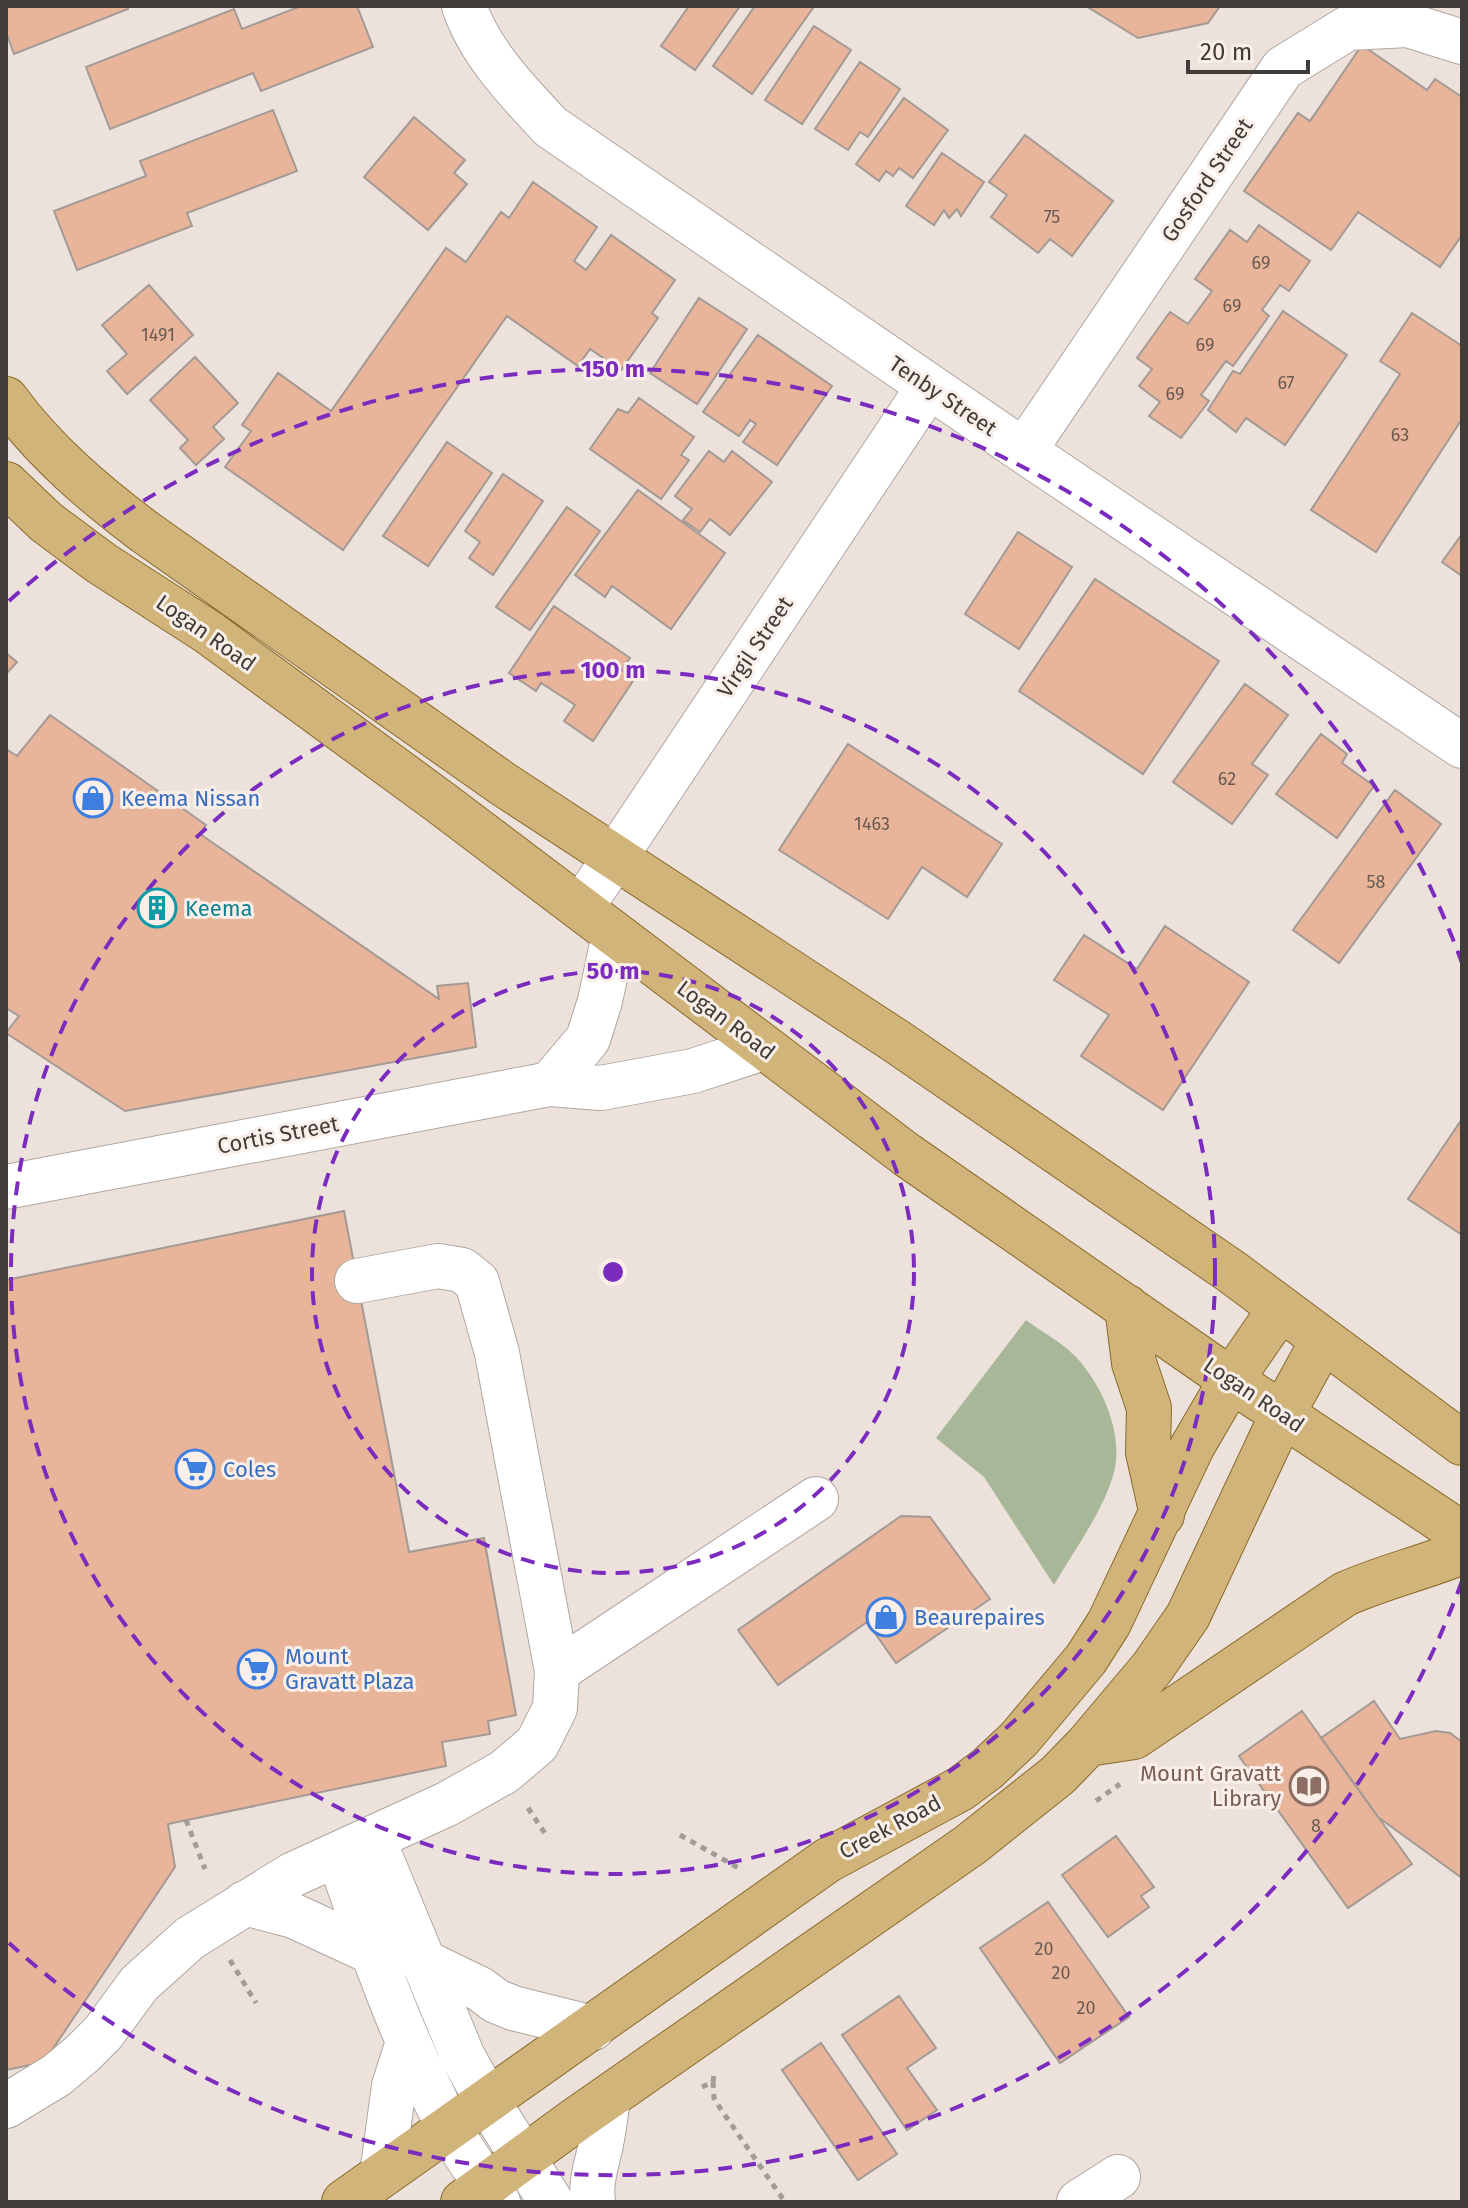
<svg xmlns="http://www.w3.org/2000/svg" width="1468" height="2208" font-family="'Fira Sans',sans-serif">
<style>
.green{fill:#a9b799}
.building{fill:#e8b59b;stroke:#a49a95;stroke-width:2}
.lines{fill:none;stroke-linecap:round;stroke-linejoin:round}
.minor-casing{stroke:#b0a7a1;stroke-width:46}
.major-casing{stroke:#8a6a2a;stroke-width:46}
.path{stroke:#a29b96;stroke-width:5;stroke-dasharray:6 6;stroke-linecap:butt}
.minor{stroke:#fff;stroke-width:44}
.major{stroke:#d1b47a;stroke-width:44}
.ring{fill:none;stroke:#7b2cbf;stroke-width:4;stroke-dasharray:14 10}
.labels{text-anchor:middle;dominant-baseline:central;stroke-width:6;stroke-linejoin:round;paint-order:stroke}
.number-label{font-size:18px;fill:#6a5a52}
.street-label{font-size:22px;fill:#403c3a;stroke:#faefe8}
.shop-label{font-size:22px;fill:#366cbe;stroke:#faefe8;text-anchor:start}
.culture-label{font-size:22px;fill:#0d838f;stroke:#faefe8;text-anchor:start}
.education-label{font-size:22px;fill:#785e54;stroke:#faefe8;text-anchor:end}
.centre{fill:#7b2cbf;stroke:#faefe8;stroke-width:4}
.ring-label{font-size:24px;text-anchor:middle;font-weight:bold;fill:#7b2cbf;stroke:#faefe8;stroke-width:6;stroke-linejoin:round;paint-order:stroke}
</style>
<rect width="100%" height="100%" fill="#ece2db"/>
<!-- green -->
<path class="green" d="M1026,1320C1042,1332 1063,1343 1076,1357C1103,1386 1125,1436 1113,1476C1101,1515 1074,1550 1054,1585L984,1477L936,1438Z"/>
<!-- building -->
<path class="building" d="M6,6H127L128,9L14,54L6,32Z
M301,6H357L373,47L261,91L253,73L110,129L86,67L234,9L242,29Z
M689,6H740L695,70L661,46Z
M755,6H809L813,8L752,94L713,66Z
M1086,6H1220L1208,23L1138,38Z
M814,26L851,50L802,124L765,100Z
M1362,45L1427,90L1435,79L1462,97V235L1440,267L1358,212L1331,250L1244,191L1298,113L1310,121Z
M860,62L900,89L868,137L860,132L848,150L815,129Z
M904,98L948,130L913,178L899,168L893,176L886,171L879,181L856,164Z
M273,110L297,171L187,213L192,226L77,270L54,211L146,176L140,161Z
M414,117L465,160L454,173L467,184L428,230L364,177Z
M1025,135L1113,201L1072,256L1050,239L1038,253L991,217L1007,195L989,182Z
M942,153L984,182L961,216L957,209L949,218L944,210L934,225L906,206Z
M533,182L597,227L574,261L586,270L611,235L675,280L652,313L658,318L621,370L590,349L578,366L507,316L343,550L225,467L251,431L242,425L278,373L331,411L446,248L466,262L501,212L509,218Z
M1259,225L1310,261L1289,291L1280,285L1262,310L1269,316L1233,366L1226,361L1201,395L1209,401L1181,438L1149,416L1160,402L1139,386L1152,369L1137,358L1170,312L1188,324L1212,291L1195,279L1230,230L1247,242Z
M149,285L193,335L127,394L107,371L127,354L102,325Z
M699,298L747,329L697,404L650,373Z
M1283,311L1347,355L1285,445L1246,418L1236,432L1208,410L1233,371L1240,374Z
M1412,313L1462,346V419L1376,552L1311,510L1400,374L1380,361Z
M758,335L832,386L777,465L743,442L756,424L750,420L739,436L703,412Z
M195,357L238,403L213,427L224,439L196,465L180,448L188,440L150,400Z
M639,398L694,437L681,455L689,460L661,499L590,449L618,409L628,413Z
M447,442L492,473L428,566L383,536Z
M709,451L724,462L732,451L772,482L730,535L710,519L700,532L683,520L692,509L675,496Z
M503,474L543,501L493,575L469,558L480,542L465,531Z
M638,490L725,553L671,629L612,586L605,597L575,575Z
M567,507L600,531L530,630L496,607Z
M1018,532L1072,567L1019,649L965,614Z
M1462,534V576L1442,562Z
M1095,579L1219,661L1143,774L1019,691Z
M554,606L630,658L624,666L637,675L593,741L564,721L575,705L541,683L536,691L509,673Z
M6,653L17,662L6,674Z
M1245,684L1288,715L1252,764L1268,775L1232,824L1173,782Z
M50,715L206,825L200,834L439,999L437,986L468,983L476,1047L125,1111L6,1033L19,1016L6,1008V749L17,756Z
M1321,734L1347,754L1342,763L1374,786L1337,838L1276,794Z
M848,744L1002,844L967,897L922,867L888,919L779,850Z
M1395,790L1441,824L1339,963L1293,930Z
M1165,926L1249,982L1163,1110L1081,1056L1109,1015L1054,980L1084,935L1137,969Z
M1462,1119V1235L1408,1199Z
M344,1211L409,1552L484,1538L516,1715L488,1721L490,1734L442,1742L446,1766L168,1824L175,1867L44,2062L6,2070V1280Z
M901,1516L930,1517L990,1599L896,1663L867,1622L778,1685L738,1630Z
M1374,1701L1400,1739L1436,1731L1450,1733L1462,1742V1878L1378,1817L1321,1738Z
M1302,1711L1412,1864L1348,1908L1239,1756Z
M1116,1836L1154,1887L1141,1896L1149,1907L1108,1937L1062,1875Z
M1048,1902L1129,2017L1060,2063L980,1948Z
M899,1996L936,2048L907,2068L937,2110L907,2130L842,2035Z
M821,2043L897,2154L858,2180L782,2070Z"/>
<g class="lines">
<defs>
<path id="minor" d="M464,6C480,53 518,92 551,127L1024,451L1462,746
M1024,451L1283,68L1348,28L1408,25L1462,42
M581,908L929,386
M550,1084L588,1039L600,1001L614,935
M6,1187L550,1084L601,1088L693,1071L763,1048
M557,1671L816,1499
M373,1839L463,2057L488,2102L551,2202
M338,1854C370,1946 402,2039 448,2125C462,2152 481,2177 498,2202
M245,1903L294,1916L372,1952
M422,1961L480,1989L496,2001L513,2008L593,2028
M6,2106L57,2075L83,2053L103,2033L139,1984L190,1938L292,1875L447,1804L504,1772L537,1744L555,1708L557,1671L497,1353L477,1282L462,1270L438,1266L357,1281
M382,2175L394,2086L408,2042
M593,2202C590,2181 597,2164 601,2144C604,2129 606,2113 608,2098
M1079,2202L1118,2177"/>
<path id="major" d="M6,399C44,451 93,493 145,532L503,784L896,1041L1232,1272L1462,1443
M6,484L46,522L101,563L208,632L440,802L907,1155L1231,1380L1462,1534
M1127,1307L1134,1363L1149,1408L1148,1452L1162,1515
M1088,1744L1134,1737L1345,1594C1383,1577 1423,1568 1462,1552
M344,2202L828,1860L960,1789L987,1769L1019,1739L1086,1659L1109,1623L1192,1447L1231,1380L1280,1309
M463,2202L578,2118L970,1845L1058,1775L1088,1744L1152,1668L1188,1616L1282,1415L1323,1340"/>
</defs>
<!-- minor casing -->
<use href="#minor" class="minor-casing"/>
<!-- major casing -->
<use href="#major" class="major-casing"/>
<!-- path -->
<path class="path" d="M1096,1801L1120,1784
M528,1808L548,1838
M186,1820L205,1869
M680,1835L742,1870
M230,1960L256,2003
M713,2082L714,2098L720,2108L785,2202
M702,2087L713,2082L714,2075"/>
<!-- minor -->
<use href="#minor" class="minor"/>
<!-- major -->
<use href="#major" class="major"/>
</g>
<!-- distance rings -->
<g class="ring">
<circle cx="613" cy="1272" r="301"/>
<circle cx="613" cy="1272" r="602"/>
<path d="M1462 1581A903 903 0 0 1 9 1943M9 601A903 903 0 0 1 1462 963"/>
</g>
<!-- icons -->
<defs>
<symbol id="shop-ring" viewBox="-11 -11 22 22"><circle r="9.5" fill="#faefe8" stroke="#3f7fe0" stroke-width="1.5"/><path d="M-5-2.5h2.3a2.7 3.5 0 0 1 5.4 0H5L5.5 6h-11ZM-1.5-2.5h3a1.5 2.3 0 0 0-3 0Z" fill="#3f7fe0"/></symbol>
<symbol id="building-ring" viewBox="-11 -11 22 22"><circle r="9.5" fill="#faefe8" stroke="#0f9aa8" stroke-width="1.5"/><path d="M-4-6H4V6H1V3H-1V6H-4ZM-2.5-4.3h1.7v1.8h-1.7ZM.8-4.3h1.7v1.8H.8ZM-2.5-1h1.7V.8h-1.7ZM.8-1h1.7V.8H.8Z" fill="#0f9aa8"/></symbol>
<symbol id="supermarket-ring" viewBox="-11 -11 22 22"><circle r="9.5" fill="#faefe8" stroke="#3f7fe0" stroke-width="1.5"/><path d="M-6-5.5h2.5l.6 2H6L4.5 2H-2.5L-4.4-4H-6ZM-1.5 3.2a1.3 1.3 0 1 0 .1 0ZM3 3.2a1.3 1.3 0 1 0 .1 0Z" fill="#3f7fe0"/></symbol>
<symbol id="library-ring" viewBox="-11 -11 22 22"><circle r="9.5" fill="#faefe8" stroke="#8d6e63" stroke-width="1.5"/><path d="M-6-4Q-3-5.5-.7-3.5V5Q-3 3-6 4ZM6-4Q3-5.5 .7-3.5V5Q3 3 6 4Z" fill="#8d6e63"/></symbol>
</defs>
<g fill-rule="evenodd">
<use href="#shop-ring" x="71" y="776" width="44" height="44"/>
<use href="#building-ring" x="135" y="886" width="44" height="44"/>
<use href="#supermarket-ring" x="173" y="1447" width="44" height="44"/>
<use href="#shop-ring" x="864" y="1595" width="44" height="44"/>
<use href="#supermarket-ring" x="235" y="1647" width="44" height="44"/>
<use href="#library-ring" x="1287" y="1764" width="44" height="44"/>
</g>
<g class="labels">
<!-- number labels -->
<g class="number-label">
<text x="1052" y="217">75</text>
<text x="1261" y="263">69</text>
<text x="1232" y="306">69</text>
<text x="158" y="335">1491</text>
<text x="1205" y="345">69</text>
<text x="1286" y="383">67</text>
<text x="1175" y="394">69</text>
<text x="1400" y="435">63</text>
<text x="1227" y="779">62</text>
<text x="872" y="824">1463</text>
<text x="1376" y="882">58</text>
<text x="1316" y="1826">8</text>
<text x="1044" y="1949">20</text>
<text x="1061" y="1973">20</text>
<text x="1086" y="2008">20</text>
</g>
<!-- street labels -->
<g class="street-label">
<text transform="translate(1207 180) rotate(-56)">Gosford Street</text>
<text transform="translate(943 396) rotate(34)">Tenby Street</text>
<text transform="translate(206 633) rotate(35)">Logan Road</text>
<text transform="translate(755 647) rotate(-56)">Virgil Street</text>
<text transform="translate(726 1020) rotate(37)">Logan Road</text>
<text transform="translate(278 1135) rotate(-11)">Cortis Street</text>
<text transform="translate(1254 1395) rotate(34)">Logan Road</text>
<text transform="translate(890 1827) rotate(-28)">Creek Road</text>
</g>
<!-- shop labels -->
<g class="shop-label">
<text x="121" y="798">Keema Nissan</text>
<text x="223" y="1469">Coles</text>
<text x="914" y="1617">Beaurepaires</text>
<text x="285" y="1656">Mount<tspan x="285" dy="25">Gravatt Plaza</tspan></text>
</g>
<!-- culture labels -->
<g class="culture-label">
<text x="185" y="908">Keema</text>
</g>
<!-- education labels -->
<g class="education-label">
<text x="1281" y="1773">Mount Gravatt<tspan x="1281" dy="25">Library</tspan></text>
</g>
</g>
<circle cx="613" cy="1272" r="12" class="centre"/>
<g class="ring-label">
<text x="613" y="377">150 m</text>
<text x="613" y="678">100 m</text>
<text x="613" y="979">50 m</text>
</g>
<!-- border -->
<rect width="1468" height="2208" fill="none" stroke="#403c3a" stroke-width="16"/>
<!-- scale -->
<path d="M1188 60v12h120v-12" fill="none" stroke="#403c3a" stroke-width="4"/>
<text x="1200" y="60" font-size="24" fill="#403c3a" stroke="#faefe8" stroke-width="6" paint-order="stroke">20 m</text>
</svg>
